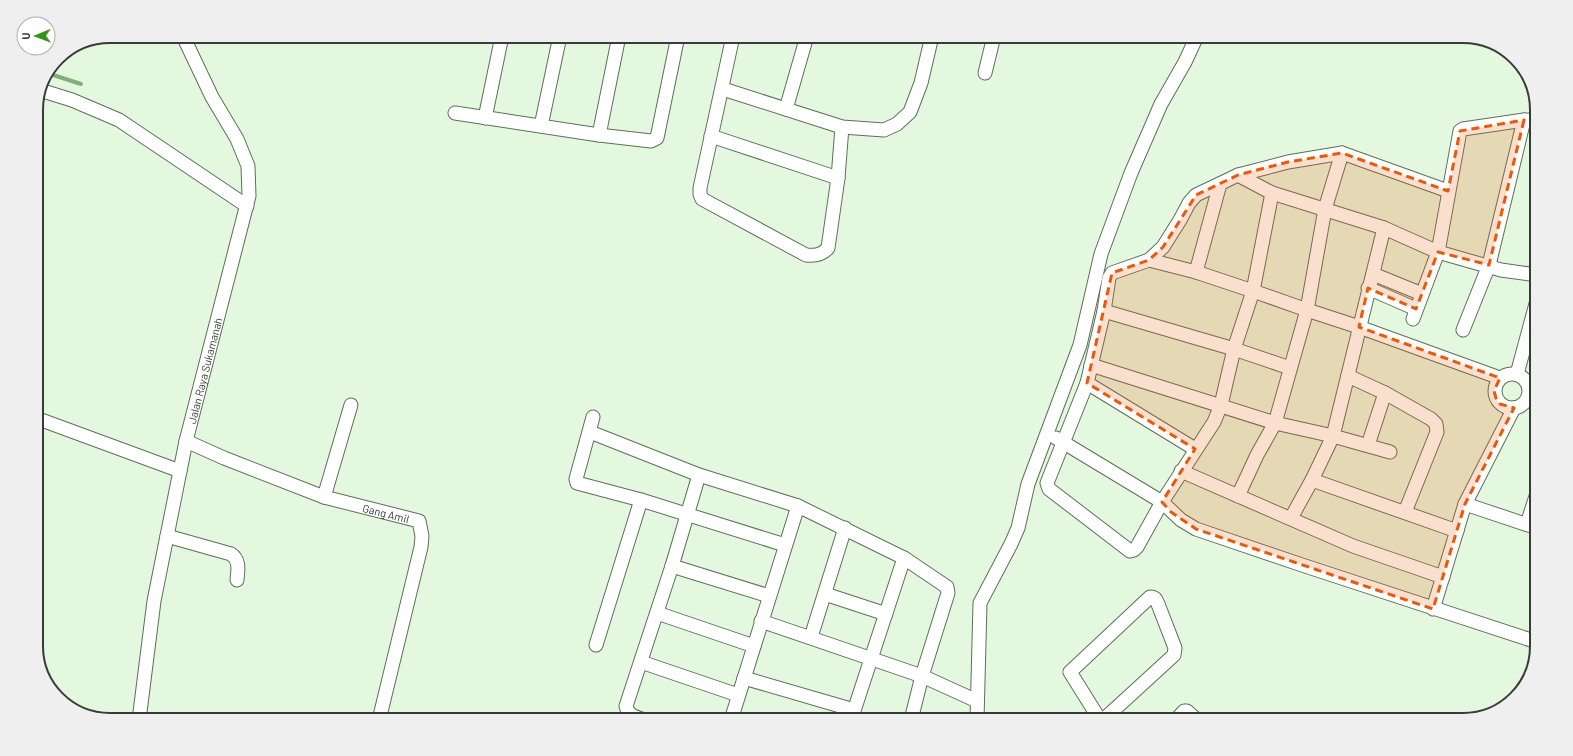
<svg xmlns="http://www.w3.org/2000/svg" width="1573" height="756" font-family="Barlow,sans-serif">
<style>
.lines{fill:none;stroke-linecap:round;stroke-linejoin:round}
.stream{stroke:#82ae79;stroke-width:4}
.minor-casing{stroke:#5e6f5b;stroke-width:15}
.minor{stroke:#fff;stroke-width:13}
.marked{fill:#e8590c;fill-opacity:0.2;stroke:#e8590c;stroke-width:3;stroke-dasharray:8 5;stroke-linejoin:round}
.labels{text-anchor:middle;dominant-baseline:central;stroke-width:4;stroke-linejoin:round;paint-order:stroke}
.street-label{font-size:11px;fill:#363d34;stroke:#fff}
.rim{fill:none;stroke:#363d34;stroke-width:2}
</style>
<rect width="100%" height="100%" fill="#e4f8e0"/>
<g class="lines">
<!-- stream -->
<path class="stream" d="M50,74L81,84"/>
<defs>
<g id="minor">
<path d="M733,36L700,188V194L702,199L806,255C815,256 822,255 828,248L838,178L842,127"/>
<path d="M985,73L994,36"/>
<path d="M723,89L842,127L884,130L897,124L910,112L921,83L932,36"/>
<path d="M43,91L72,100L119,120L247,206"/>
<path d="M786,109L807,36"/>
<path d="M455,113L599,135L619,36"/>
<path d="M485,118L502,36"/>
<path d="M541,126L560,36"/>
<path d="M599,135L651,141L657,138L678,36"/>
<path d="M711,136L838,178"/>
<path d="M1238,175L1272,193L1384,228L1438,252L1501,270L1537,275"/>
<path d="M1272,193L1253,291L1234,349L1221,405L1214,422L1162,502L1137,547L1134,550L1130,551L1049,489L1047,483L1087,383L1104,311L1109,278L1112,273L1149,260L1163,247L1180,220L1189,203L1196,195L1238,175L1288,162L1342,153L1448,191"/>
<path d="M1149,260L1196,272L1253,291L1307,310L1359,327L1500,378"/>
<path d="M1196,272L1220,184"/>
<path d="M1373,274L1422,294"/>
<path d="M1368,288L1416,309"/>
<path d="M1104,311L1234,349L1290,368"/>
<path d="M1413,319L1438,252L1460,131L1463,129L1524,120H1537"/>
<path d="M1463,330L1489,265L1524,120"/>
<path d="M1091,365L1275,423L1333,436L1390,452"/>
<circle cx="1512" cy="391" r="17"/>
<path d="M1517,374L1537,300"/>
<path d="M1348,376L1385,393L1431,419L1436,424L1437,432L1405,512"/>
<path d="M1087,383L1195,449"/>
<path d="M593,417L576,479L577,483L641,500L785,545"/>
<path d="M36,418L180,471"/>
<path d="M590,432L699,475L798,506L904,558L947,587L948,593L922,676L911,720"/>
<path d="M1056,438L1162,502L1181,520L1196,529L1302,565L1537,642"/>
<path id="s1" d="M186,441L224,458L324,497L419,521L422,536L421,547L379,720"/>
<path d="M1368,445L1385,393"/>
<path d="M1181,471L1353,546L1443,577"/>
<path d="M1312,480L1457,531"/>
<path d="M1238,496L1257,455L1275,423L1307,310L1325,209L1342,153"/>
<path d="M324,497L351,405"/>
<path d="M1465,504L1537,528"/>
<path d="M1291,518L1312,480L1333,436L1384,228"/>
<path d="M1527,524L1537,493"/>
<path d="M167,536L231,554C240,560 238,570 237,580"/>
<path d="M672,566L769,596"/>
<path d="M825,594L886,614"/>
<path d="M1433,609L1465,504L1514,408"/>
<path d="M657,613L754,646"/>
<path d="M761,621L922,676L977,701"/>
<path d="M811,637L845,528"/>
<path d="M596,645L641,500"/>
<path d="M641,662L738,695"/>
<path d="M744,678L854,710"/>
<path id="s2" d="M139,720L154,601L186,441L249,196L248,166L237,139L212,97L183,36"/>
<path d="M645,720C636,717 628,716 626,706L672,566L699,475"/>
<path d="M731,720L798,506"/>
<path d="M851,720L904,558"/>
<path d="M977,720L980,603L1011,544L1018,528L1028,484L1080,345L1101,254L1131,173L1161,104L1185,62L1197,36"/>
<path d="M1100,720L1070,672L1150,597C1155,597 1156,599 1158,604L1175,648L1174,655L1103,720"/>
<path d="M1176,720L1184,711H1187L1197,720"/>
</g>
</defs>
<!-- minor casing -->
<use href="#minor" class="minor-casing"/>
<!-- minor -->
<use href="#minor" class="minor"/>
</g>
<!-- marked area -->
<path class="marked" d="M1524,120L1489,265L1438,252L1416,309L1368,288L1359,327L1500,378L1494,391L1496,398L1500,404L1514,408L1465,504L1433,609L1196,529L1171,512L1162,502L1195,449L1087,383L1112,273L1149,260L1163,247L1196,195L1238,175L1288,162L1342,153L1448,191L1460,131Z"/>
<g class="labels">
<!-- street labels -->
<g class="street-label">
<text stroke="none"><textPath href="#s2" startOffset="356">Jalan Raya Sukamanah</textPath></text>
<text stroke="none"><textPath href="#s1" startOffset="213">Gang Amil</textPath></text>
</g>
</g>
<!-- crop -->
<path d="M0 0H1573V756H0ZM110 43H1463A67 67 0 0 1 1530 110V646A67 67 0 0 1 1463 713H110A67 67 0 0 1 43 646V110A67 67 0 0 1 110 43Z" fill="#efefef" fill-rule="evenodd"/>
<path class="rim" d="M110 43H1463A67 67 0 0 1 1530 110V646A67 67 0 0 1 1463 713H110A67 67 0 0 1 43 646V110A67 67 0 0 1 110 43Z"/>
<!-- north arrow -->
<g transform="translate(36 36) rotate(269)"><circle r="19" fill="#ffffff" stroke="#afb1ae"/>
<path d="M0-3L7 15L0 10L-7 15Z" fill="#339516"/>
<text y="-6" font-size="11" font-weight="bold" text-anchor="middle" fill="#363d34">U</text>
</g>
</svg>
